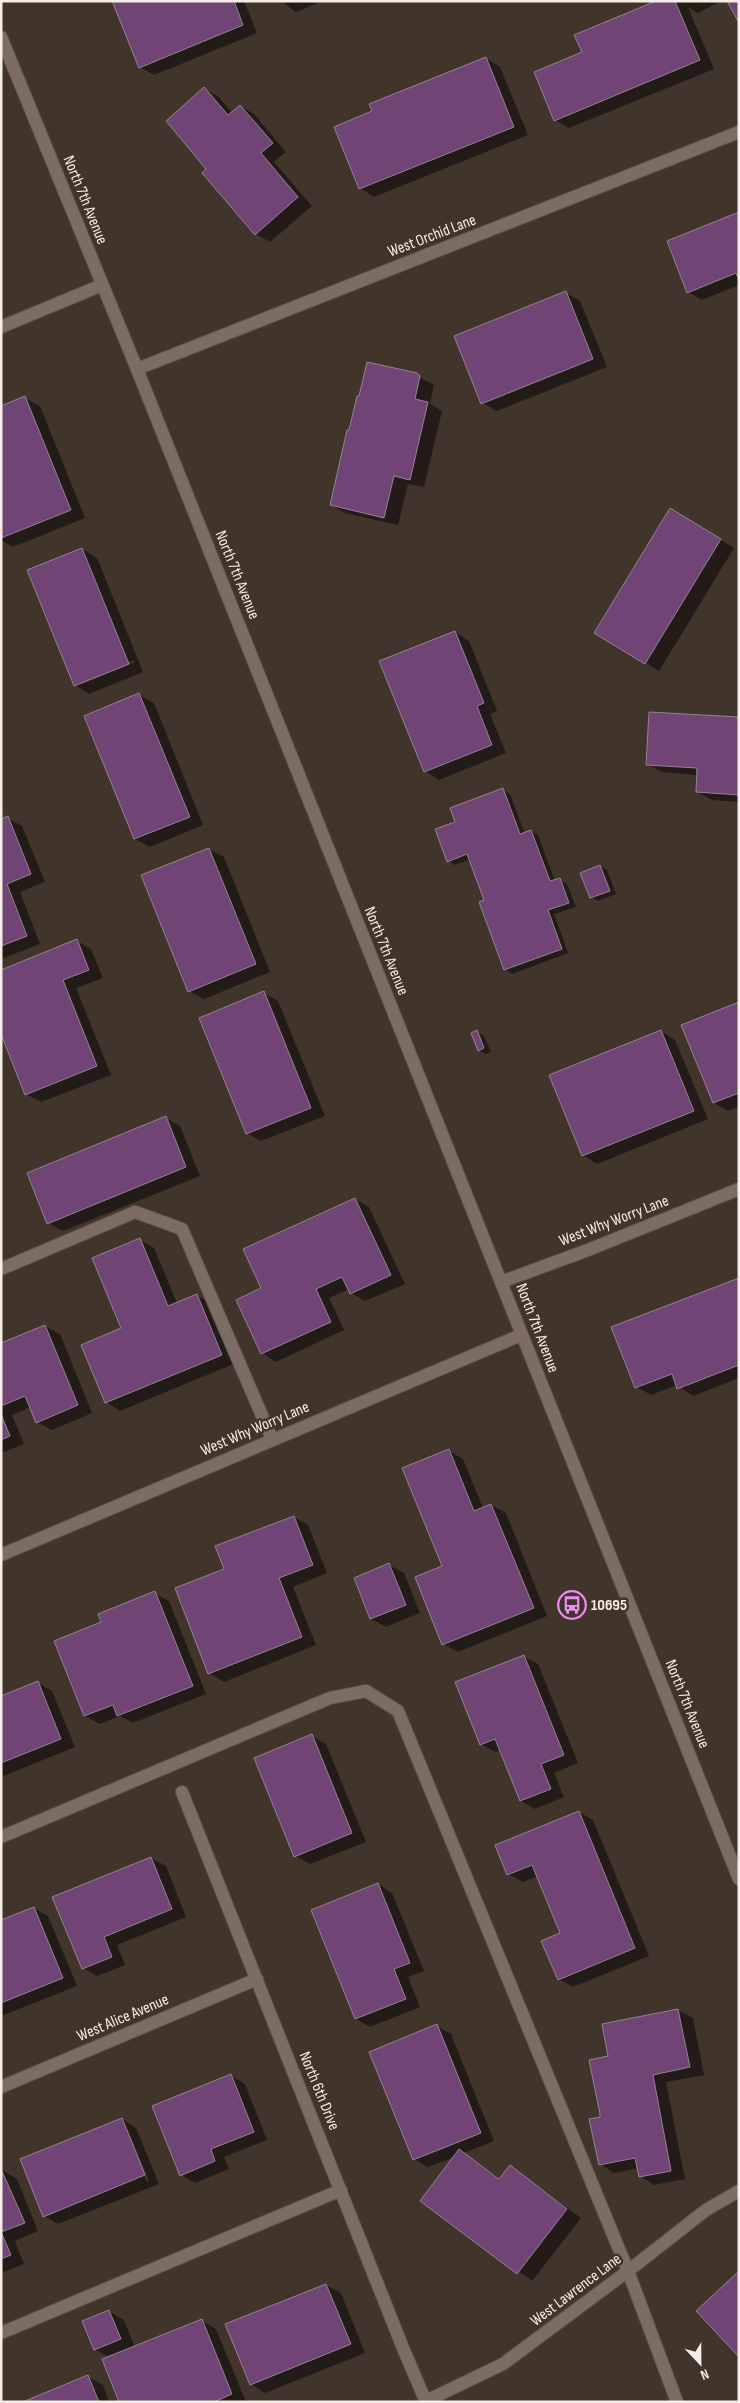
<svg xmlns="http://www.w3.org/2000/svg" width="740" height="2403" font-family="'Sofia Sans Condensed',sans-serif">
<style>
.shadow{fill:#0007;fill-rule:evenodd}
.building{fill:#704474;stroke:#918592}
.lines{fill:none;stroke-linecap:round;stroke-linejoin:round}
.lane-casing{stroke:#5e524a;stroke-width:14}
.street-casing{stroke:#5e524a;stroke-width:14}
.secondary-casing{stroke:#5e524a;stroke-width:14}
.lane{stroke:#7c6c63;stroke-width:12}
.street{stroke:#7c6c63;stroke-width:12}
.secondary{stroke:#7c6c63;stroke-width:12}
.labels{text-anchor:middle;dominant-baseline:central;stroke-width:5;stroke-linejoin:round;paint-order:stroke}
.street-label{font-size:16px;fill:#f6ede7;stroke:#41342b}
.poi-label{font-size:16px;font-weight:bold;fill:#f6ede7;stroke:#41342b;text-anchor:start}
</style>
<rect width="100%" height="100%" fill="#41342b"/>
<!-- shadow -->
<path class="shadow" d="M113,1H244L257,33L154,75L140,67Z
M281,1H323L296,12Z
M659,1H721L698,13L688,7L714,69L569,128L555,120L583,53Z
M486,58L500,67L528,135L374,197L360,188L373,112Z
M204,89L219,97L232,113L240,106L254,114L286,152L274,162L312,206L270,242L256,234L208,169Z
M739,213V285L702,300L688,292Z
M566,293L580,301L607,367L497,411L482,403Z
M419,377L434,385L430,404L442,411L424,487L408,484L398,525L345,513L331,505Z
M25,398L40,406L85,518L13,547L1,540V407Z
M670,510L734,548L659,671L596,633Z
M82,549L97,558L143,672L89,694L75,685ZM134,660L135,662L82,684V681Z
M455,632L469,641L497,711L490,714L506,753L439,780L425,771Z
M139,695L154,703L203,825L150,847L135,839L86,716Z
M739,718V802L712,800L697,792L698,775L662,772L647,764Z
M503,790L510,794L525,834L531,831L538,835L555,881L560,880L567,884L576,907L554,914L568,953L512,974L505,969L486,901L470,859L455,865L448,861L457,823Z
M8,818L22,826L45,882L20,892L40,944L1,959V821Z
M209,849L224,857L270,972L204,999L189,991Z
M600,866L607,870L616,894L598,901L591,897Z
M77,941L91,949L103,978L76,988L111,1075L41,1102L26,1094L1,1031Z
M264,993L278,1001L325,1116L261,1141L247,1133Z
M739,1004V1107L728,1111L714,1103Z
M661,1031L675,1040L708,1119L597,1164L583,1155Z
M477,1032L484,1036L491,1052L486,1054L479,1050Z
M166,1118L180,1126L200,1176L63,1231L48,1223Z
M355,1199L369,1207L405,1284L365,1301L351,1293L349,1289L329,1298L344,1330L276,1362L262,1353L263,1289Z
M140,1240L154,1248L177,1303L197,1295L211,1304L236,1363L120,1411L106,1402Z
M739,1279V1378L693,1396L677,1385L651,1395L636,1387Z
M45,1326L60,1334L92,1413L52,1430L37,1422L31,1407L12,1415L24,1444L1,1453V1344Z
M449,1451L463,1459L483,1508L491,1505L506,1513L547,1616L458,1652L443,1644L444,1567Z
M294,1517L308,1525L327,1573L293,1587L316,1645L224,1682L209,1673L226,1570Z
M389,1565L404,1573L420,1613L386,1627L371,1619L355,1578Z
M154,1593L169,1601L206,1694L133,1723L120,1716L100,1724L85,1716L55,1642L102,1623Z
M523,1656L538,1664L578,1763L554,1773L564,1797L535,1809L521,1801L501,1750L495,1752L481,1744Z
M38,1683L52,1691L75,1747L1,1777V1698Z
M312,1736L326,1744L366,1842L310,1864L295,1856Z
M579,1812L593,1820L649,1956L573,1987L559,1979L562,1934L538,1876L523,1882L508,1874Z
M151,1858L166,1866L186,1917L117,1945L125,1965L97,1976L83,1968Z
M378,1884L392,1893L424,1971L408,1977L420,2007L370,2027L356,2019Z
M34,1908L48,1916L77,1986L1,2016V1921Z
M678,2010L693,2018L704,2075L666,2082L685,2179L654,2185L640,2176L638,2168L614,2173L600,2164L601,2119L609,2057Z
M437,2026L451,2034L494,2141L464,2153L501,2179L510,2166L581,2218L532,2281L422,2201L455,2157L428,2167L414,2159Z
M230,2075L245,2084L267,2140L224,2157L229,2169L195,2183L181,2175Z
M122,2119L136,2128L159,2184L58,2224L44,2216ZM126,2130H128L149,2181L147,2182Z
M2,2170L17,2179L38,2231L15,2241L24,2264L1,2273Z
M326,2285L341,2293L365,2353L265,2393L251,2384Z
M109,2311L124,2320L135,2348L202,2321L216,2329L246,2402H121L110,2358L95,2349Z
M88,2377L103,2385L109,2402H26Z"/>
<!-- building -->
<path class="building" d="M112,1H234L243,25L139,68Z
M656,1H675L700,60L554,121L534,72L582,52L574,35Z
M727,1H739V23Z
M486,57L514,127L359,189L334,127L372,111L369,104Z
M204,87L228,115L240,105L273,143L261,153L298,197L255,235L202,173L206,169L166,121Z
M739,212V280L736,273L687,293L667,241Z
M566,291L593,359L481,404L454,336Z
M367,362L417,373L420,376L415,399L428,402L410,480L394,476L384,518L330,505L347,430H349L357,396H359Z
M25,396L71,510L1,538V406Z
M670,508L721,539L645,664L594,633Z
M82,548L129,664L74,686L27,570Z
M455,631L484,703L477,706L492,745L424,772L379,661Z
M139,693L190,817L134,839L84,716Z
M649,712L739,717V795L696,792L697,768L646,765Z
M503,788L520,834L531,830L550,881L560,878L569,903L548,910L562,949L504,970L479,902L484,900L467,854L447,862L435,829L455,822L450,808Z
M8,816L31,874L7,884L27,936L1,946V819Z
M209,848L256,964L188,992L141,875Z
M600,865L610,891L590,898L580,873Z
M77,939L89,970L63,980L97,1066L25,1095L1,1034V970Z
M264,991L311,1108L246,1134L199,1018Z
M739,1002V1093L713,1103L681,1025Z
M477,1030L484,1048L478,1051L471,1033Z
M661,1030L694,1111L582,1156L549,1075Z
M166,1116L186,1167L47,1224L27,1173Z
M355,1198L391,1275L350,1294L342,1277L316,1289L331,1322L261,1354L236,1300L261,1288L243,1249Z
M140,1238L168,1306L197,1294L222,1355L105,1403L81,1345L121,1328L92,1258Z
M739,1278V1365L677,1389L672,1374L635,1388L611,1327Z
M45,1325L78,1405L36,1423L25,1396L1,1406V1343Z
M1,1414L10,1436L1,1440Z
M449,1449L474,1511L491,1504L534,1608L442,1645L415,1577L442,1566L402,1468Z
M294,1516L313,1565L279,1578L302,1637L208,1674L175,1588L224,1569L215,1546Z
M389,1563L406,1605L370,1619L354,1578Z
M155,1591L193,1686L117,1716L113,1705L84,1716L54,1641L101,1622L98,1614Z
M524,1655L564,1755L541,1764L551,1789L520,1801L495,1739L480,1745L455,1682Z
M38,1681L61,1739L1,1763V1696Z
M312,1734L352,1833L294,1857L254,1758Z
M579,1811L635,1948L558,1980L541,1941L560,1933L532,1865L507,1875L495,1845Z
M151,1857L172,1909L104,1937L112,1957L82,1969L52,1897Z
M378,1883L410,1963L394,1969L406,1999L355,2019L311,1910Z
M34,1907L63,1978L1,2003V1920Z
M678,2009L690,2067L653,2075L671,2171L639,2177L635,2158L599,2165L589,2119L600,2117V2114L589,2060L608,2056L602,2024Z
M437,2024L481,2133L413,2160L369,2052Z
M231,2074L254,2132L211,2149L215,2161L180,2176L152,2106Z
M122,2118L145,2175L43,2217L20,2159Z
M459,2149L499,2179L510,2165L567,2209L517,2274L420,2201Z
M1,2169L25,2223L1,2232L11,2255L1,2259Z
M739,2271V2357L696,2311Z
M326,2284L351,2344L250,2385L225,2324Z
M109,2310L121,2339L94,2350L82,2321Z
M202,2319L232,2394L214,2402H119L102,2359Z
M88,2375L99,2402H25V2401Z"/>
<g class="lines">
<defs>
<path id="lane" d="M1,1269L135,1212L182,1229L272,1439
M1,1837L330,1698L366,1691L398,1711L628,2271L677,2402
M1,2333L341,2190"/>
<path id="street" d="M1,327L102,285
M137,369L739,132
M501,1282L588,1250L739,1189
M1,1555L521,1335
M182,1792L403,2348L426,2402
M1,2087L257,1979
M424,2402L503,2364L628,2271L706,2210L739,2191"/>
<path id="secondary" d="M1,37L137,369L739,1879"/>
</defs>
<!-- lane casing -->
<use href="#lane" class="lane-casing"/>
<!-- street casing -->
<use href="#street" class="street-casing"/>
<!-- secondary casing -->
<use href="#secondary" class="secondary-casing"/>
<!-- lane -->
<use href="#lane" class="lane"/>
<!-- street -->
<use href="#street" class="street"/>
<!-- secondary -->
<use href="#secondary" class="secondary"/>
</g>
<!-- icons -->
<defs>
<symbol id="bus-ring" viewBox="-11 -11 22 22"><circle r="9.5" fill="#41342b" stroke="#ee8bf8" stroke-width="1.5"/><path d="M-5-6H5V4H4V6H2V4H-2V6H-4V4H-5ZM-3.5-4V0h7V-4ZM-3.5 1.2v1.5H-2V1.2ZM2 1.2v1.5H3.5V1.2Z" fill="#ee8bf8"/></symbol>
</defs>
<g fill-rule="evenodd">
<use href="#bus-ring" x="556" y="1589" width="32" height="32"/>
</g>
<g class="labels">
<!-- street labels -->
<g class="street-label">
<text transform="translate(85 200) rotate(68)">North 7th Avenue</text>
<text transform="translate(432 236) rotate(-21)">West Orchid Lane</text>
<text transform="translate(237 575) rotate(68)">North 7th Avenue</text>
<text transform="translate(386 951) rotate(68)">North 7th Avenue</text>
<text transform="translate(614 1221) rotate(-21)">West Why Worry Lane</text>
<text transform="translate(537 1328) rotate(69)">North 7th Avenue</text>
<text transform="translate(255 1429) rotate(-23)">West Why Worry Lane</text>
<text transform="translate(687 1704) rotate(68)">North 7th Avenue</text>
<text transform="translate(123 2018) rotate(-23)">West Alice Avenue</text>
<text transform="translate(319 2091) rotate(68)">North 6th Drive</text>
<text transform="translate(576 2290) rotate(-37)">West Lawrence Lane</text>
</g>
<!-- poi labels -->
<g class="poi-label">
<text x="591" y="1605">10695</text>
</g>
</g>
<!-- border -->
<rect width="740" height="2403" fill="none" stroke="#f6ede7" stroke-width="5"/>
<!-- north arrow -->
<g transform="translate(700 2363) rotate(158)" stroke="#41342b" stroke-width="4" paint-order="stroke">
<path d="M0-4L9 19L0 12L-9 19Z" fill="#f6ede7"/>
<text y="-8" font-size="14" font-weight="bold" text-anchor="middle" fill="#f6ede7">N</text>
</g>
</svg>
